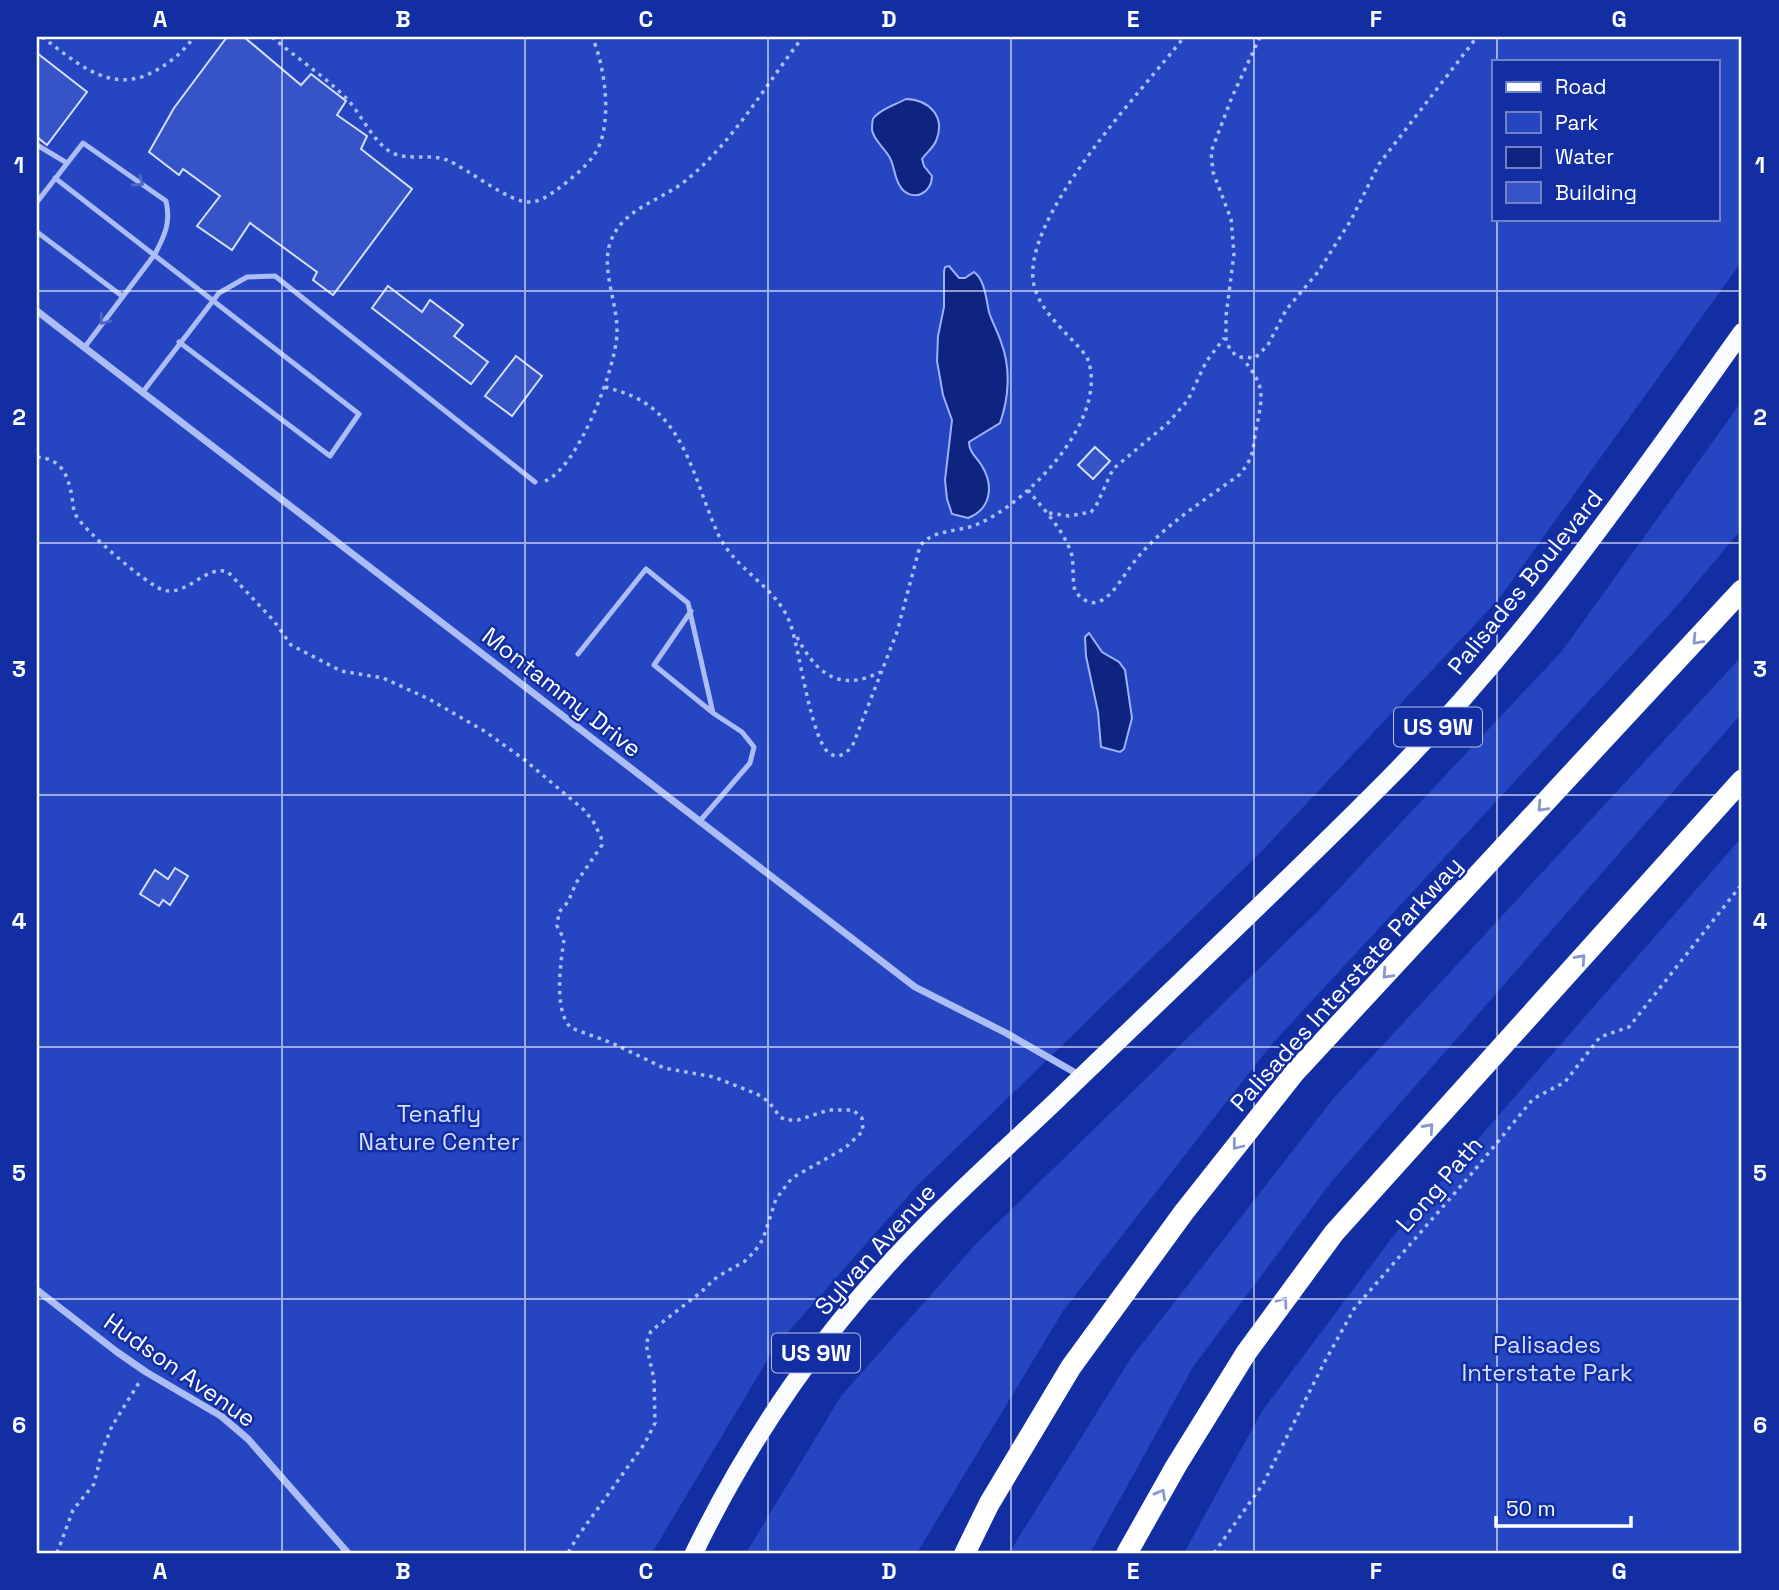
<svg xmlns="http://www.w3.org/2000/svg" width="1779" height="1590" font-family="'Space Grotesk',sans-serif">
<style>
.green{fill:#2546c0;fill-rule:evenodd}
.water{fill:#0e2480;stroke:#9eb2f8;stroke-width:2}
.building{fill:#3654c7;stroke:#d5defe;stroke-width:2}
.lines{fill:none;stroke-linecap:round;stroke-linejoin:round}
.path{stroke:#acbcf5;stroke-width:3.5;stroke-dasharray:3.5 5;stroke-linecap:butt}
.lane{stroke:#acbcf5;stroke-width:5}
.street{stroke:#acbcf5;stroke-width:7}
.primary{stroke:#fafbff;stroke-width:18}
.highway{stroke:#fff;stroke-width:21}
.oneway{stroke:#5067c3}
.oneway2{stroke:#8896d0}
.grid{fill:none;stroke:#fff;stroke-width:2;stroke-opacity:0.55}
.labels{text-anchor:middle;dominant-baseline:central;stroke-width:5;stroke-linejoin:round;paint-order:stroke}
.shield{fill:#122ea2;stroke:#b8c0e3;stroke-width:2}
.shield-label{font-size:23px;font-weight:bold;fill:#fff}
.street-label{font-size:24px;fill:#fff;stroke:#122ea2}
.park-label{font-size:24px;fill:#d5defe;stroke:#122ea2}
.neatline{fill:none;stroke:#fff;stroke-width:2.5}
.grid-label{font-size:23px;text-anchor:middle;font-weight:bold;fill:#fff}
</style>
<rect width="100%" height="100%" fill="#122ea2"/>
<!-- green -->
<path class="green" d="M37,37H1742V261L1498,600L1260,853L917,1186L775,1347L652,1553H37ZM1494,61H1718V219H1494Z
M1742,401V529L1675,608L1271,1045L1063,1311L917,1553H746L841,1396L976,1244L1318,911L1562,651Z
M1742,656V713L1332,1181L1193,1367L1090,1553H1009L1131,1358L1333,1099Z
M1742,837V1553H1184L1262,1411L1394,1235Z"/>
<!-- water -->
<path class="water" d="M906,99C930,100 946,117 936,141C933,148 926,153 922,159L924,166L932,176C932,193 914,202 902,189C894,180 895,167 890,158C885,148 874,141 872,130C872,127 872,122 873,119C878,110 897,104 906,99Z
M949,266L959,278H965L974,272C985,280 986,299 989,312C992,322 998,332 1001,342C1011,368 1009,398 1000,423L969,442C969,453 977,457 982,466C994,486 991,509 968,518L952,514L947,499L945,480L952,420L943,395L937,361L938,336L944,307V271L945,267Z
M1089,633L1102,652L1119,662L1125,670L1132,718L1124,749L1120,752L1101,747L1098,712L1086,656L1085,637Z"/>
<!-- building -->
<path class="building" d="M227,37H244L301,85L311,74L346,101L337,115L367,136L361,149L412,189L333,295L313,280L317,272L250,223L232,250L197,226L220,196L183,169L179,175L149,152L174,108Z
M37,53L87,92L47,145L37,137Z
M388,286L422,312L430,300L463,325L454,336L488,362L471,384L372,308Z
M516,356L542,376L512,416L485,396Z
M1095,447L1110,461L1093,479L1078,465Z
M175,868L188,876L170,905L163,900L159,906L140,894L155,870L168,879Z"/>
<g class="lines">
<!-- path -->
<path class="path" d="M42,37C76,62 110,95 153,72C170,63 183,52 194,37
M272,37C294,56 320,73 342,94C360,110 369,137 389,151C406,162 428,153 447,160C469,169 510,204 531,202C542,201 551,194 559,188C571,179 586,167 594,155C614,127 605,65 592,37
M1260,37L1232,97L1211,152L1213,172L1231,219L1234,254L1226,316V341L1231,351L1238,357L1255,358L1268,345L1286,310L1318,272L1351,220L1379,164L1477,37
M605,387C619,391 633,395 645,403C688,430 698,492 719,536C737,572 779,588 791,626C800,652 811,739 829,753C839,760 845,753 852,747L897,632L920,546C934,528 958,533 978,524C1029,502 1111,417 1087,357C1071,336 1043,315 1035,289C1014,223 1145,88 1184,37
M37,457C61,459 68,474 72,497C73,504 73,511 77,517C87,533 146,584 163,590C187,597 206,564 228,572L274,621L291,645L341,671L383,678L429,699L486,732L526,761L584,810L593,821L601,837L602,845L576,883L568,902L559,912L557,926L564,939C561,961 553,1010 571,1028L612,1043L664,1068L714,1077L757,1094L769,1102L780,1117L786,1120H798L829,1110H853L862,1118L863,1131L845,1148L792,1178L776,1199L763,1239L755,1251L745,1261L717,1277L700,1293L651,1331L646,1344L654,1379L655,1423L645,1443L578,1536L568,1553
M545,481C578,468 616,368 617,333C618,304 601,271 610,243C623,206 664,201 690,177C736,138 766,84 803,37
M1028,490C1044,510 1065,531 1072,556C1074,568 1072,579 1075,591C1080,598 1089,605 1098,602C1112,597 1122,578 1131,566C1158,529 1202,502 1239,475C1256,456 1252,447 1257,425C1263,394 1265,386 1243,359
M1049,513L1069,516L1091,512L1096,506L1113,469L1168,423L1188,400L1206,362L1224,338
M797,637C816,673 839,693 880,672
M57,1553L73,1510L94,1484L102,1451L112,1426L140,1381
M1214,1553L1263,1484L1324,1363L1354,1309L1473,1172L1533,1099L1565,1082L1600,1037L1629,1027L1742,884"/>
<!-- lane -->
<path class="lane" d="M37,145L67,163
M55,178L359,414L330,456L179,342
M37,202L83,143L166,201C171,222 165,235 155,254L84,348
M37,232L122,296
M142,393L219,293L247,277L275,276L535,482
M691,611L654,665L712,712
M578,654L646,569L688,603L713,713L742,732L754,747L750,763L699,822"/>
<!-- street -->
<path class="street" d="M37,311L915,987L1006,1033L1081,1076
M37,1290L117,1352L146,1372L221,1416L248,1439L348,1553"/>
<!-- primary -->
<path class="primary" d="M694,1553C750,1437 826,1327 916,1235C961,1188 1010,1145 1057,1100C1168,993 1281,887 1390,777C1524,642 1632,486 1742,332"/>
<!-- highway -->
<path class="highway" d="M965,1553L989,1504L1071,1367L1184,1212L1295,1072L1742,590
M1127,1553L1176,1466L1246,1353L1334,1233L1742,780"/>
</g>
<!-- one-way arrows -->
<defs><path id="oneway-chevron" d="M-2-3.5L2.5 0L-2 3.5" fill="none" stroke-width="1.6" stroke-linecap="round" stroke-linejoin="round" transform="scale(1.75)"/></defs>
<g class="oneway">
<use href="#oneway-chevron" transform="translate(139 182) rotate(35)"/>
<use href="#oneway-chevron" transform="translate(104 320) rotate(127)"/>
</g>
<g class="oneway2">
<use href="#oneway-chevron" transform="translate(1697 640) rotate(133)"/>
<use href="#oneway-chevron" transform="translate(1542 807) rotate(133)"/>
<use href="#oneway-chevron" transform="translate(1581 959) rotate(-48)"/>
<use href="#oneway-chevron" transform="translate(1387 974) rotate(133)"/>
<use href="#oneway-chevron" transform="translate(1429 1128) rotate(-48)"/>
<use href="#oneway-chevron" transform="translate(1237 1145) rotate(128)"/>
<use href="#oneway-chevron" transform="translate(1283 1302) rotate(-54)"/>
<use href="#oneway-chevron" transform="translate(1161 1494) rotate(-61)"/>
</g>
<!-- grid -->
<path class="grid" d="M282,37V1553M525,37V1553M768,37V1553M1011,37V1553M1254,37V1553M1497,37V61M1497,219V1553M37,291H1742M37,543H1742M37,795H1742M37,1047H1742M37,1299H1742"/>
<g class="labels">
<!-- shield labels -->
<g class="shield">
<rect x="1394" y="707.5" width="88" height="39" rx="5"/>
<rect x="772" y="1333.5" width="88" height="39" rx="5"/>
</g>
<g class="shield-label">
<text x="1438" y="727">US 9W</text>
<text x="816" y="1353">US 9W</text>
</g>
<!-- street labels -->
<g class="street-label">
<text transform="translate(1525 582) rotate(-51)">Palisades Boulevard</text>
<text transform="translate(562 692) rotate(38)">Montammy Drive</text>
<text transform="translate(1346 984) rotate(-48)">Palisades Interstate Parkway</text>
<text transform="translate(1439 1184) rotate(-49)">Long Path</text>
<text transform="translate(875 1249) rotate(-48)">Sylvan Avenue</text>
<text transform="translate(180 1370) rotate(35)">Hudson Avenue</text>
</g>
<!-- park labels -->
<g class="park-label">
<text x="439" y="1113">Tenafly<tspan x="439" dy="28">Nature Center</tspan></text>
<text x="1547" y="1344">Palisades<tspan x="1547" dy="28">Interstate Park</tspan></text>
</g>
</g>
<!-- border -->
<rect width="1779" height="1590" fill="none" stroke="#122ea2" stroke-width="77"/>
<!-- legend -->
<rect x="1492" y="60" width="228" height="161" fill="#122ea2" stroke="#7182c7" stroke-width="2"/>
<rect x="1506" y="82" width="35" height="10" fill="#fafbff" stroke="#7182c7" stroke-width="2"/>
<text x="1555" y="94" font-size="21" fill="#ffffff">Road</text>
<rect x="1506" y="112" width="35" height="21" fill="#2546c0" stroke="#7182c7" stroke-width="2"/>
<text x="1555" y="130" font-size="21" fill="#ffffff">Park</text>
<rect x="1506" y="147" width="35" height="21" fill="#0e2480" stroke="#7182c7" stroke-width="2"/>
<text x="1555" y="164" font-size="21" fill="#ffffff">Water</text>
<rect x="1506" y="182" width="35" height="21" fill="#3654c7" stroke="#7182c7" stroke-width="2"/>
<text x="1555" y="200" font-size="21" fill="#ffffff">Building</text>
<!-- scale -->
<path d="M1496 1516v10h135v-10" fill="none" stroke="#ffffff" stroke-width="3.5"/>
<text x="1506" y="1516" font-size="21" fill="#ffffff" stroke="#122ea2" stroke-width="5" paint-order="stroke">50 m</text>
<rect x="38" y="38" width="1702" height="1514" class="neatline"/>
<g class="grid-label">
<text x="160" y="27">A</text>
<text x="403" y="27">B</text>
<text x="646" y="27">C</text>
<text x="889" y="27">D</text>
<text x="1133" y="27">E</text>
<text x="1376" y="27">F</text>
<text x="1619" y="27">G</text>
<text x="19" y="173">1</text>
<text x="1760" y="173">1</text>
<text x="19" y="425">2</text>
<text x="1760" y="425">2</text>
<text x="19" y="677">3</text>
<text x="1760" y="677">3</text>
<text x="19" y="929">4</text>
<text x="1760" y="929">4</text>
<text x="19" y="1181">5</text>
<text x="1760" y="1181">5</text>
<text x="19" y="1433">6</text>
<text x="1760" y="1433">6</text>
<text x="160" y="1579">A</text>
<text x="403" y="1579">B</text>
<text x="646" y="1579">C</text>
<text x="889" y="1579">D</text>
<text x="1133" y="1579">E</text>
<text x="1376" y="1579">F</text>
<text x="1619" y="1579">G</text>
</g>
</svg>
